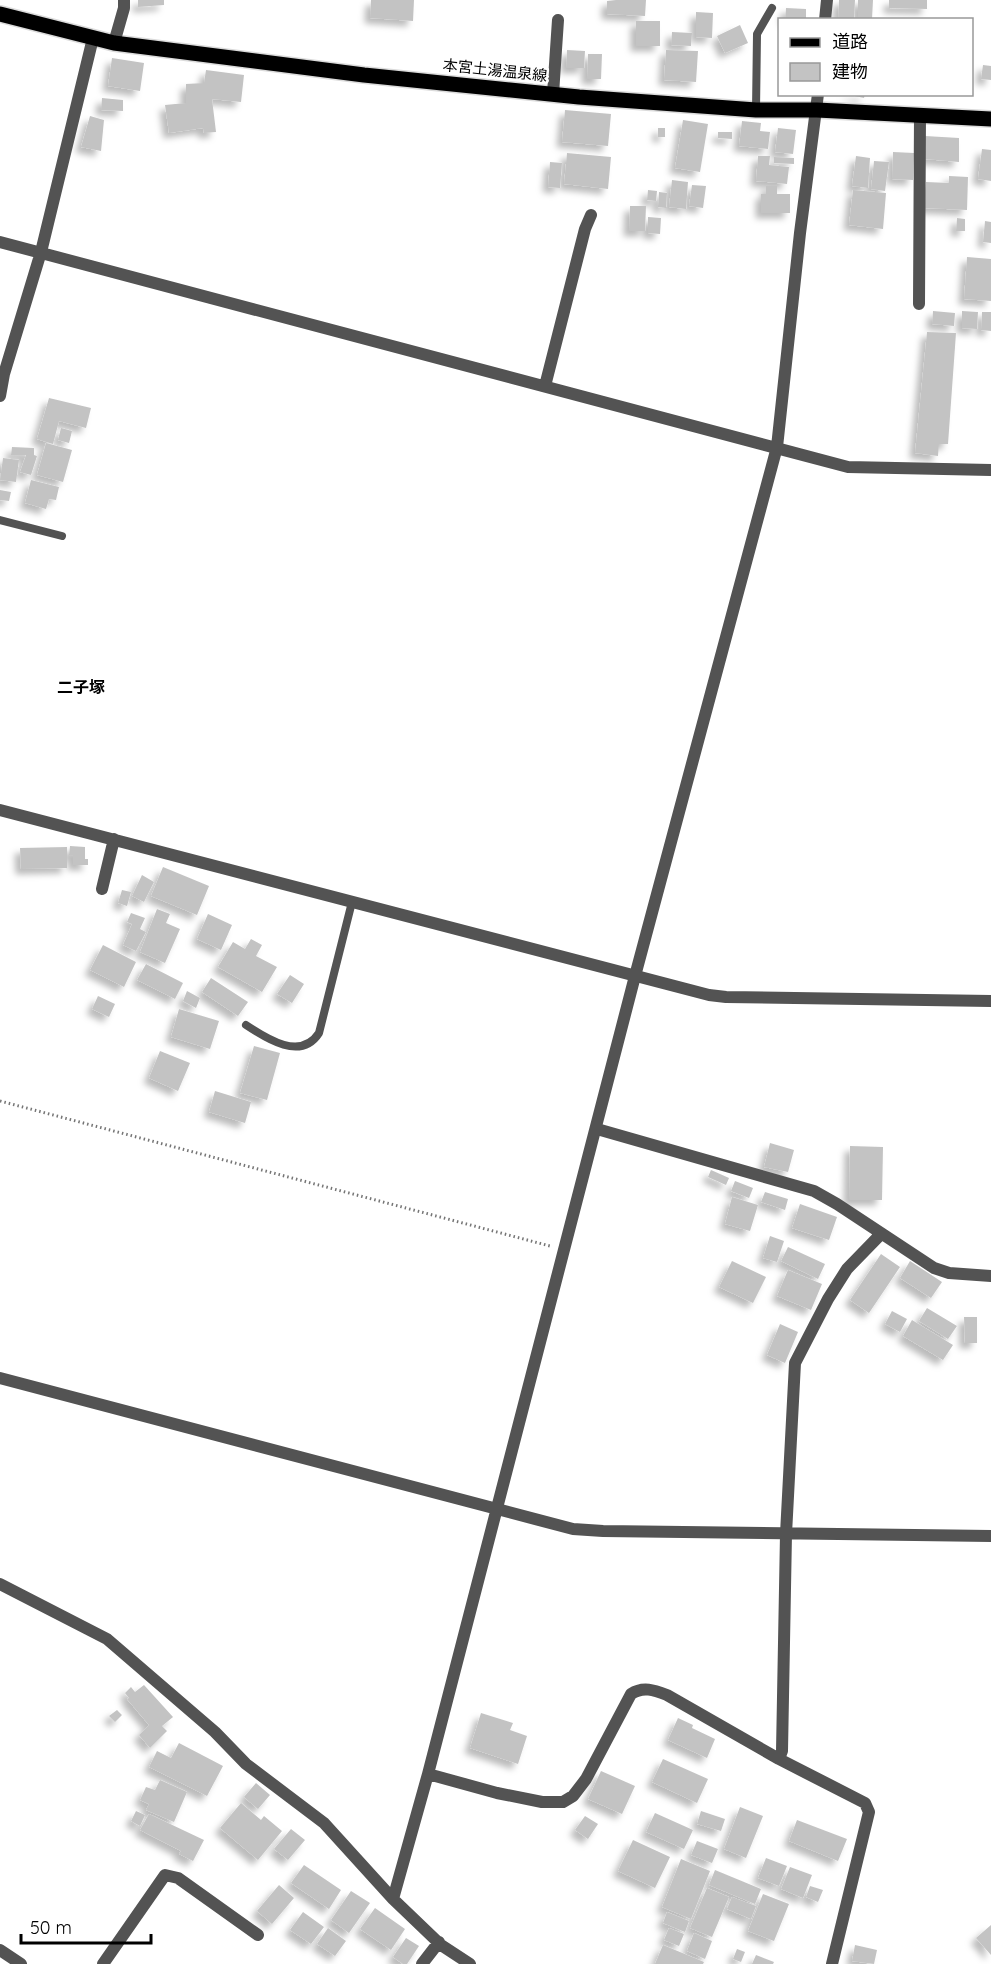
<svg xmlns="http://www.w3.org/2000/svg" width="991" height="1964" font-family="Quicksand,'Noto Sans JP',sans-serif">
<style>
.building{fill:#c3c3c3;filter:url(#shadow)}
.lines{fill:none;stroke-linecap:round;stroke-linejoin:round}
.primary-casing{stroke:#dbdbdb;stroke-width:18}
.path{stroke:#757575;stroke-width:3;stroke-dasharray:1.5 3;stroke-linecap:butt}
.service{stroke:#535353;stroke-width:8}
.minor{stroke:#535353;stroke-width:12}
.primary{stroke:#000;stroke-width:15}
.labels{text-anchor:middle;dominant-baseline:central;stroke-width:5;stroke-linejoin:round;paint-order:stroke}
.street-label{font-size:15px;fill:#000;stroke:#fff}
.neighbourhood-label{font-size:16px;font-weight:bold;fill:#000;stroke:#fff}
</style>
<defs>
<filter id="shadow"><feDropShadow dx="-5.5" dy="5.5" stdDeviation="3" flood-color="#0004"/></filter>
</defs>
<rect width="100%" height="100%" fill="#fff"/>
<!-- building -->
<path class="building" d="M138,0H164V5L138,7Z
M371,0H414L413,21L370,18Z
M616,0H646L645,16L607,14V1Z
M839,0H855L854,20H838Z
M858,0H873L872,19L858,18Z
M889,0H927V9L889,8Z
M786,8L806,9V20H785Z
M696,12L713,13L712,38L696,37Z
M636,21H660V46H636Z
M740,25L748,43L725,53L717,36Z
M672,32L692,33L691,46L671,45Z
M567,50L585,51L584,68H566Z
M666,50L698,51L696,82L664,80Z
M588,54H602L601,79H587Z
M112,58L144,63L140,91L108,86Z
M983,65L991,66V80L981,79Z
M206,70L244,75L241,102L212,99L216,132L204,133L203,128L169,133L165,105L186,103V84L204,83Z
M845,94H865L864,98Z
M102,98L123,100V111L101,110Z
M565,110L611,114L608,146L562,142Z
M90,116L104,120L101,151L81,147Z
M683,120L708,124L700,172L675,168Z
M742,121L761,123L760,131L770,132L768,149L739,146Z
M658,128H665V137H658Z
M778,128L796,130L793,154L775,152Z
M718,132H732V139L718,138Z
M925,136L959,138V162L925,159Z
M982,149L991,150V181L978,179Z
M893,152L914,153L913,180L892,179Z
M567,153L611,157L608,189L564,184Z
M758,156H770L769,165L789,167L787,184L756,181Z
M856,156L870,158L868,188L852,186Z
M774,157L794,158V164L774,163Z
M874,161L889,162L885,191L871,189Z
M550,162L562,163L560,188L548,187Z
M949,176L968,177L967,210L925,208L926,182L949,183Z
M672,180L688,182L686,209L669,207Z
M692,185L706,186L703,208L689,206Z
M766,186H777V194H790V213H761V194H766Z
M648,190L657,191L656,201L647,200Z
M853,190L886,193L883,229L849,225Z
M659,192L667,193L666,208L658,207Z
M630,206H646L645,231H629Z
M648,217L661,218L660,234L648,233Z
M957,218L965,219V231H956Z
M985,221L991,222V243L983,242Z
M967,257L991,259V301L964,299Z
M933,311L955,313L954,326L932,324Z
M962,311L978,312L977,329L962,328Z
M982,312H991V331L981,330Z
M927,332L956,333L948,444H939L938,456L915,453Z
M49,398L91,408L86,428L59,421L53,444L37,439Z
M61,428L72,431L69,443L58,440Z
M46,443L72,450L63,482L37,475Z
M12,447L34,448V455L37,456L31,475L20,472L26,455H11Z
M3,458L19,460L16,482L0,480Z
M31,480L59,487L56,500L49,499L46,509L25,503Z
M0,490L11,492L9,501L0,500Z
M70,846L85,847V859H88V865H73V855H69Z
M67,847V868L21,869L20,848Z
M163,867L209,886L197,915L151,896Z
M142,875L154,882L144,902L132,896Z
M122,890L131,892L127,906L118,903Z
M157,909L170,914L166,923L180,929L165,963L140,952Z
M131,913L145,918L140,929L146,932L136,951L123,945L132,924L127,922Z
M208,914L232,925L221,950L197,939Z
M251,939L262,945L256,956L277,967L262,992L218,967L233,942L245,949Z
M103,945L136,962L124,987L90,970Z
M146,964L183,983L175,999L137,980Z
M290,975L304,984L292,1003L277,994Z
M211,978L248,1002L238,1016L202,992Z
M187,991L200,998L196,1008L183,1001Z
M98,996L115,1004L109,1017L92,1009Z
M179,1009L219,1021L210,1049L171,1037Z
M254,1046L280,1053L267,1100L240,1093Z
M160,1051L190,1063L178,1091L149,1078Z
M215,1091L251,1102L245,1123L209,1112Z
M770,1143L794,1150L788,1172L764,1167Z
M850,1146L883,1147L882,1200H849Z
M711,1170L729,1178L726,1185L708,1177Z
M735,1181L753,1188L749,1198L731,1191Z
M765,1192L788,1199L785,1210L761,1202Z
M732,1197L758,1205L750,1231L725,1224Z
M800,1204L837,1217L829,1240L792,1228Z
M770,1236L784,1241L777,1262L763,1258Z
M788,1247L825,1264L818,1279L781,1261Z
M881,1254L900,1267L869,1313L850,1300Z
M732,1261L766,1277L753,1303L719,1287Z
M910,1261L942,1282L931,1298L900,1278Z
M788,1270L822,1284L811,1310L777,1296Z
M927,1308L957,1326L948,1339L919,1321Z
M892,1311L907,1319L900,1332L885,1324Z
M964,1317H977V1343H965Z
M912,1320L953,1345L943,1360L903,1336Z
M780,1324L798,1332L785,1363L767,1355Z
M144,1685L173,1717L162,1726L167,1731L150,1748L139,1735L149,1725L127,1699L129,1698L125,1693L131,1687L135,1692Z
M117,1710L122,1715L115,1722L109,1716Z
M481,1713L513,1723L510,1730L527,1736L518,1764L470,1748Z
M678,1718L693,1725L692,1728L715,1739L707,1758L668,1740Z
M179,1743L223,1766L207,1796L149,1767L157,1751L171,1758Z
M663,1759L708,1779L697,1803L652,1782Z
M601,1771L635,1786L622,1814L588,1799Z
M160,1780L187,1792L174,1822L146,1810L149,1804L140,1800L146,1787L155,1790Z
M256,1783L270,1795L258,1809L244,1797Z
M241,1803L261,1820L264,1816L282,1831L258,1860L220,1828Z
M740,1807L763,1816L746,1858L724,1849Z
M136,1811L145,1815L140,1826L131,1821Z
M701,1811L725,1819L721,1831L697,1824Z
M655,1813L693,1830L684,1849L646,1832Z
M149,1814L204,1840L193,1861L179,1854L181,1851L140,1830Z
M585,1816L598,1824L588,1839L575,1830Z
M797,1820L847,1839L838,1861L789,1841Z
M291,1829L305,1840L288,1860L274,1849Z
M633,1840L670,1857L655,1888L618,1871Z
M697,1841L718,1849L712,1863L691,1855Z
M766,1858L787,1866L779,1886L758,1878Z
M681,1859L710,1871L691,1919L662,1907Z
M304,1865L341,1890L329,1909L291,1883Z
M790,1867L812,1875L803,1898L781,1889Z
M715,1870L761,1889L755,1904L709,1885Z
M279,1885L294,1898L272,1924L257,1911Z
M810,1886L823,1890L818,1902L806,1897Z
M707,1888L729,1897L712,1937L690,1928Z
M351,1891L370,1903L349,1933L331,1920Z
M763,1894L789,1904L774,1941L748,1931Z
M732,1897L756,1906L751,1919L727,1909Z
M375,1908L405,1929L391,1950L360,1929Z
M303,1912L324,1927L311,1944L290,1930Z
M667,1912L689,1921L685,1932L663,1923Z
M991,1925V1955L976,1938Z
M328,1928L346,1941L335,1956L317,1944Z
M669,1928L684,1934L679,1946L664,1940Z
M694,1933L712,1941L705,1959L687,1951Z
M406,1938L419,1946L407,1964H403L393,1957Z
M663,1945L704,1962L703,1964H655Z
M855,1945L877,1950L874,1964L852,1961Z
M737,1949L745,1952L741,1962L733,1959Z
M756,1955L774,1962L773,1964H752Z"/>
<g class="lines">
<defs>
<path id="primary" d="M0,14L114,43L364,75L579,97L756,110H817L991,119"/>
</defs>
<!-- primary casing -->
<use href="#primary" class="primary-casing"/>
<!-- path -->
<path class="path" d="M0,1101L550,1246"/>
<!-- service -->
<path class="service" d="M756,110L757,34L772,8
M0,520L62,536
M246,1025C267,1039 301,1061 319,1033L352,902"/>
<!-- minor -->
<path class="minor" d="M825,20L827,0
M114,43L124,8V0
M553,94L558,20
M0,242L848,467L991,470
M919,304L920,115
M545,386L585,229L591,215
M0,396L4,374L41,252L93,38
M0,810L709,995L726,997L991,1001
M102,889L114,839
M597,1129L814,1191L837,1204L934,1268L949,1273L991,1276
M0,1378L573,1529L603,1531L991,1536
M0,1584L107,1639L215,1732L246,1764L324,1823L393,1899L441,1945L470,1964
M779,1759L782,1751L786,1534L795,1363L828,1299L847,1269L881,1234
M428,1774L497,1793L542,1802H563L573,1796L586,1779L631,1694C643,1686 654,1690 667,1695L779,1759L865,1803L869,1812L832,1964
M393,1899L428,1774L635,976L777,447L800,233L818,94
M0,1950L21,1964
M103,1964L165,1875L178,1878L258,1935
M422,1964L439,1942"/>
<!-- primary -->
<use href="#primary" class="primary"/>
</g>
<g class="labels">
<!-- street labels -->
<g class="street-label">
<text transform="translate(495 70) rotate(6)">本宮土湯温泉線</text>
</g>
<!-- neighbourhood labels -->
<g class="neighbourhood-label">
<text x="81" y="687">二子塚</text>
</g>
</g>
<!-- legend -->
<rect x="778" y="18" width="195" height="78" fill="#ffffff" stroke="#999999" stroke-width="1.5"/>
<rect x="790" y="38" width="30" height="9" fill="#000000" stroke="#999999" stroke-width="1.5"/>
<text x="832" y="48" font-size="18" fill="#000000">道路</text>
<rect x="790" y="63" width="30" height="18" fill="#c3c3c3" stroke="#999999" stroke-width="1.5"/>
<text x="832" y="78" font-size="18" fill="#000000">建物</text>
<!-- scale -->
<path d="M21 1934v9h130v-9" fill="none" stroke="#000000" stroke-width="3"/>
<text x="30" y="1934" font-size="18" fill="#000000" stroke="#ffffff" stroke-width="4.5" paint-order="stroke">50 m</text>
</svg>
